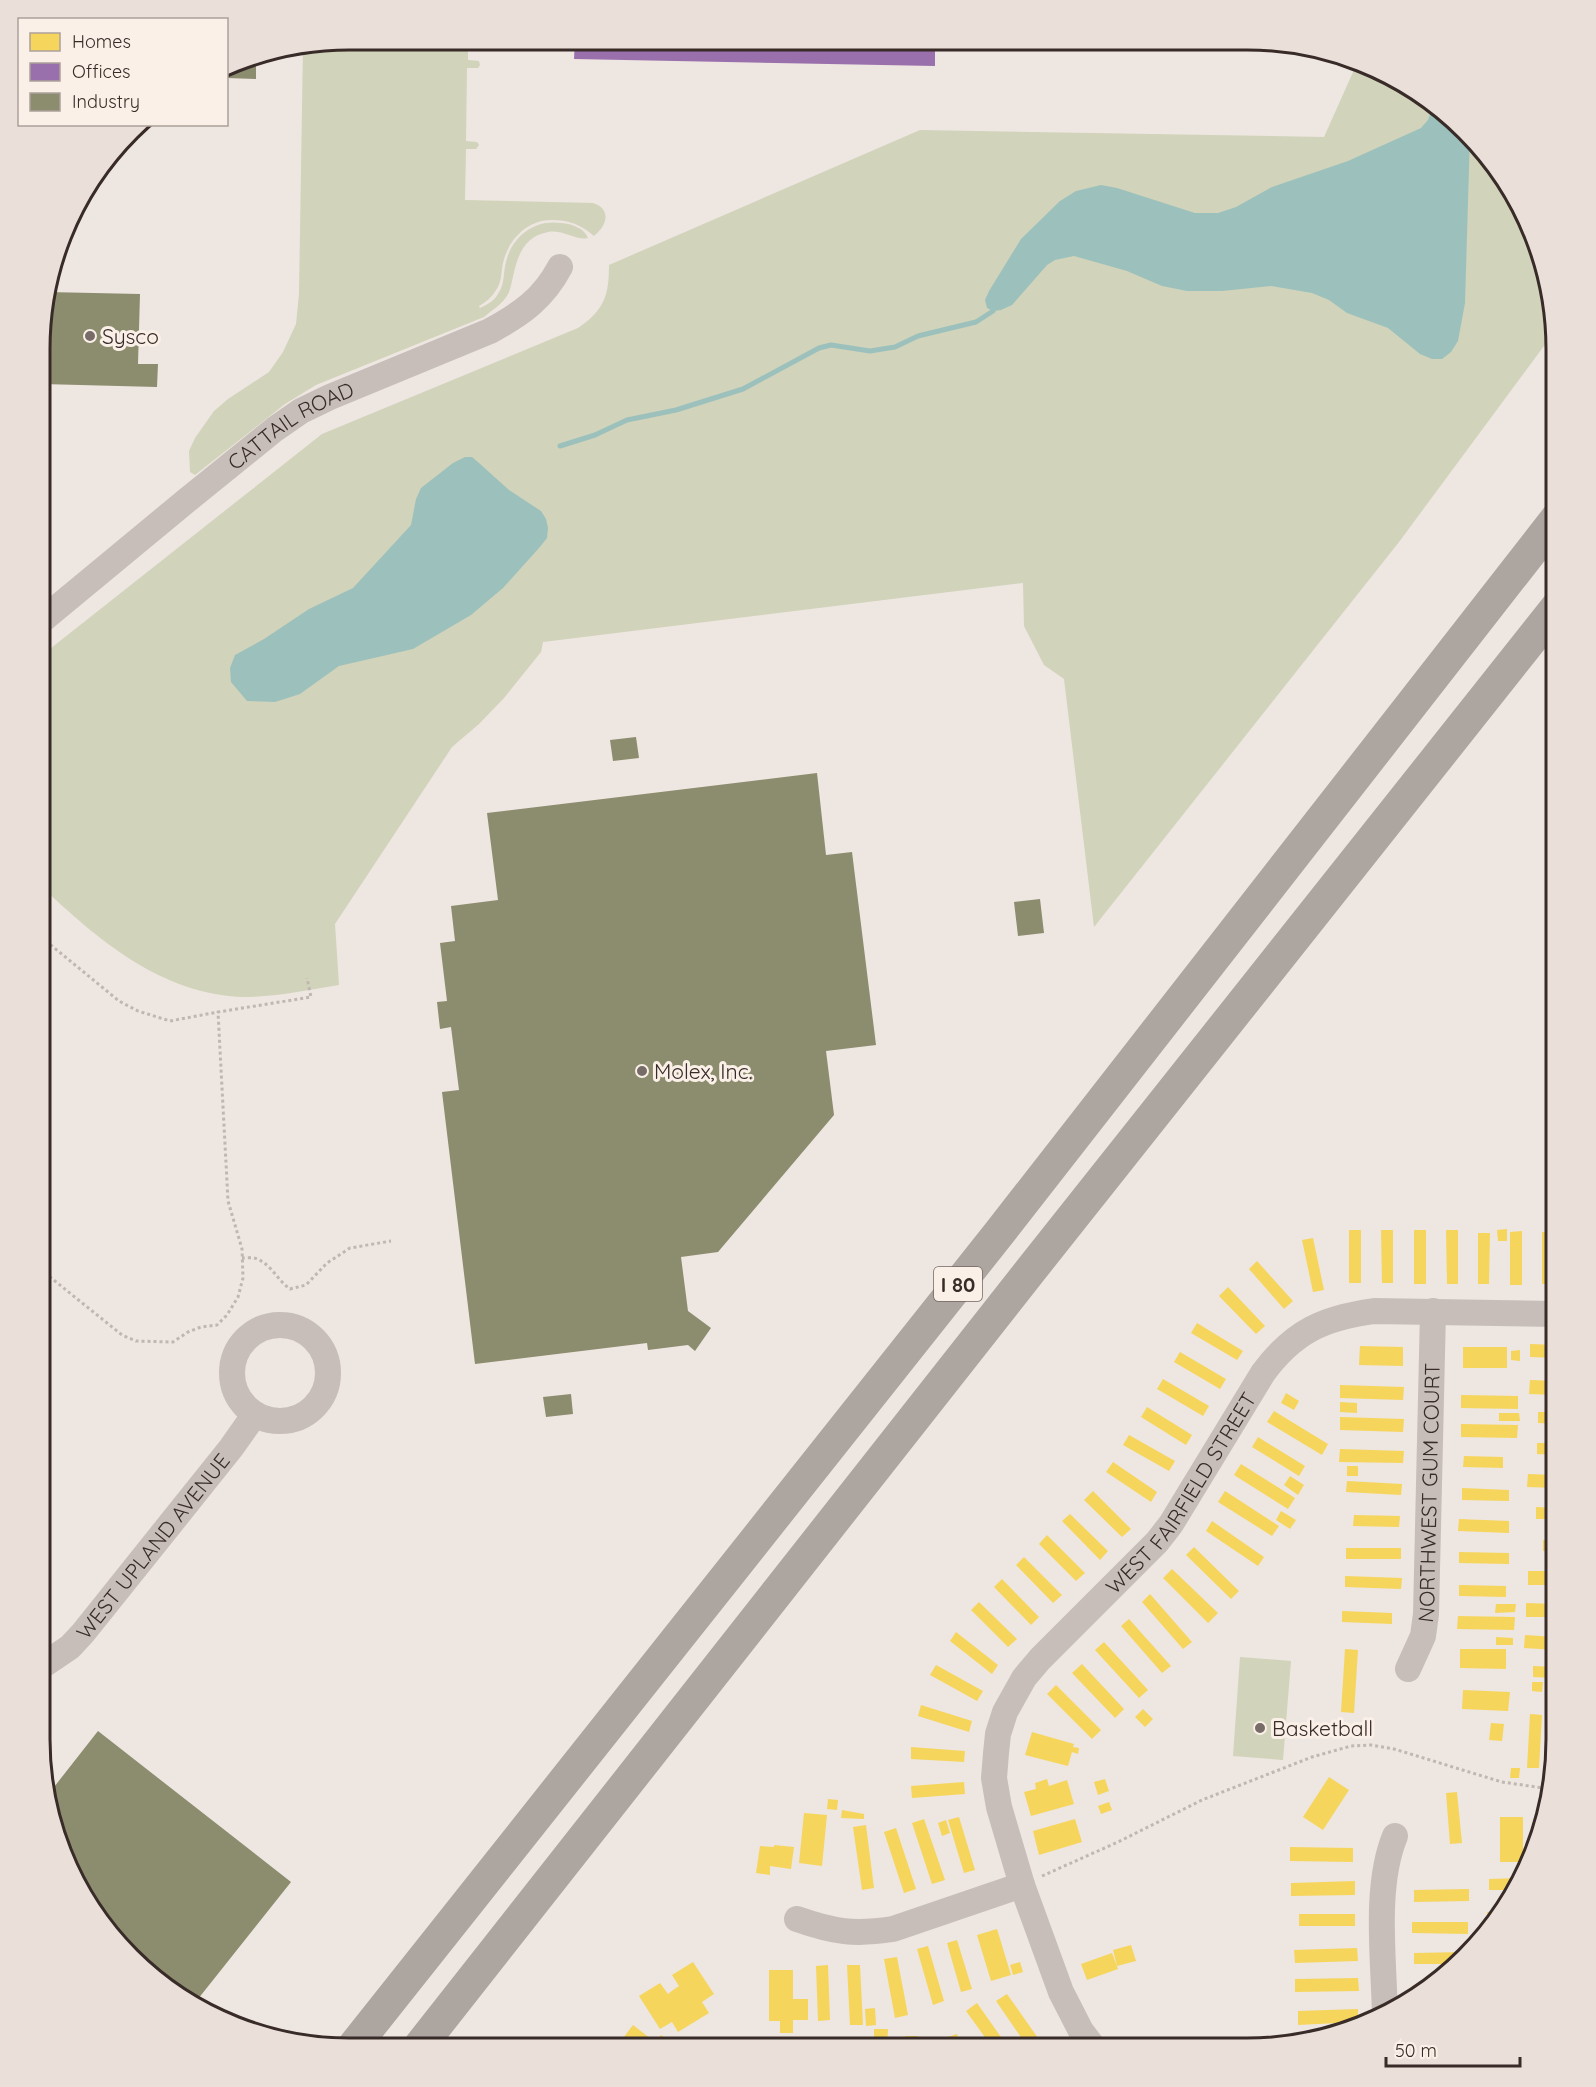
<svg xmlns="http://www.w3.org/2000/svg" width="1596" height="2087" font-family="Quicksand,sans-serif">
<style>
.green{fill:#d1d3ba}
.water{fill:#9cc1bd}
.homes{fill:#f6d55c}
.offices{fill:#9970ab}
.industry{fill:#8c8c6e}
.lines{fill:none;stroke-linecap:round;stroke-linejoin:round}
.stream{stroke:#9cc1bd;stroke-width:5}
.path{stroke:#c0b7b2;stroke-width:3;stroke-dasharray:3 3;stroke-linecap:butt}
.minor{stroke:#c7beba;stroke-width:26}
.highway{stroke:#ada5a0;stroke-width:33}
.poi-dot{fill:#786c69;stroke:#faf0e8;stroke-width:2}
.labels{text-anchor:middle;dominant-baseline:central;stroke-width:6;stroke-linejoin:round;paint-order:stroke}
.shield{fill:#faf0e8;stroke:#726662;stroke-width:1.5}
.shield-label{font-size:20px;font-weight:bold;fill:#382b28}
.poi-label{font-size:21px;fill:#382b28;stroke:#faf0e8;text-anchor:start}
.street-label{font-size:21px;fill:#382b28;stroke:#faf0e8}
.rim{fill:none;stroke:#382b28;stroke-width:3}
</style>
<rect width="100%" height="100%" fill="#eee6e1"/>
<!-- green -->
<path class="green" d="M349,39H468V60L479,61L480,65L478,68H467L466,141L477,142L479,145L476,149H466L465,200L593,203C612,209 607,226 594,236C580,224 569,220 551,220C527,220 508,240 503,263C501,272 502,282 496,290C492,297 486,302 479,306L480,308C487,305 494,301 498,294C505,284 503,273 506,262C512,236 535,219 561,223C572,224 584,228 588,238C577,241 562,229 548,232C522,237 517,258 512,281C511,285 510,291 508,294C503,304 492,310 484,317L316,385L285,404L195,475L190,472L189,451L195,438L214,411L228,399L269,372L283,352L296,324L299,294L303,47Z
M1358,61L1365,62L1435,103L1480,145L1525,212L1547,269L1555,331L1399,542L1094,927L1064,679L1044,665L1024,626L1023,583L543,642L541,652L504,698L479,724L452,747L335,924L339,985C308,990 276,997 244,997C162,995 97,939 41,886V656L322,434L578,328C604,310 609,296 609,265L920,130L1324,137Z
M1240,1657L1291,1661L1283,1760L1233,1756Z"/>
<!-- water -->
<path class="water" d="M1434,102L1470,135L1465,303L1458,341L1451,352L1442,359H1432L1420,354L1388,328L1347,313L1329,300L1312,293L1271,286L1222,291H1187L1162,286L1127,271L1074,256L1055,260L1047,265L1012,305L1001,310L993,311L987,308L985,300L989,291L1021,239L1060,201L1076,191L1101,185L1117,188L1195,213H1218L1236,207L1272,187L1348,161L1421,128L1428,120Z
M465,457H472L479,463L509,490L541,511L546,519L548,528L547,538L539,548L503,588L471,615L413,649L339,666L300,694L275,702L247,701L231,682L230,668L235,655L264,639L309,609L353,588L411,525L416,499L421,488L453,463Z"/>
<!-- homes -->
<path class="homes" d="M1507,1229V1241H1498L1497,1230Z
M1349,1230H1361V1283H1349Z
M1381,1230H1393V1283H1382Z
M1414,1230H1426V1284H1414Z
M1446,1230H1458V1284H1447Z
M1522,1231V1285H1510V1232Z
M1542,1232H1554V1284H1542Z
M1478,1233H1490L1489,1284H1478Z
M1313,1238L1324,1290L1313,1292L1302,1240Z
M1257,1261L1293,1301L1284,1309L1249,1269Z
M1228,1287L1265,1326L1256,1334L1219,1296Z
M1197,1323L1243,1351L1237,1360L1191,1333Z
M1530,1344L1557,1345V1358L1530,1357Z
M1360,1346L1403,1347V1366L1359,1365Z
M1463,1347H1507V1368H1463Z
M1520,1350V1361L1511,1360V1351Z
M1180,1352L1226,1379L1220,1389L1174,1362Z
M1163,1379L1209,1406L1203,1416L1157,1389Z
M1530,1380L1556,1381V1395L1529,1394Z
M1340,1385L1404,1387L1403,1400L1340,1398Z
M1286,1393L1299,1401L1294,1410L1281,1403Z
M1461,1395L1518,1396V1409L1461,1408Z
M1340,1402L1357,1403V1413L1340,1412Z
M1147,1407L1192,1435L1186,1445L1141,1417Z
M1274,1411L1328,1444L1322,1455L1267,1422Z
M1538,1412H1556V1424L1538,1423Z
M1499,1413H1519L1520,1421H1499Z
M1340,1417L1404,1419L1403,1432L1340,1430Z
M1461,1424L1518,1425L1517,1438L1461,1437Z
M1129,1435L1175,1461L1169,1471L1123,1445Z
M1258,1437L1305,1466L1299,1476L1252,1447Z
M1537,1443H1556V1455L1537,1454Z
M1340,1449L1404,1451L1403,1463L1339,1462Z
M1464,1456L1503,1457V1468L1463,1467Z
M1113,1462L1157,1492L1151,1502L1106,1472Z
M1241,1464L1295,1498L1288,1509L1234,1475Z
M1347,1466H1358V1476H1347Z
M1528,1474L1556,1475V1488L1527,1487Z
M1290,1476L1304,1485L1298,1495L1284,1485Z
M1347,1481L1402,1484L1401,1495L1346,1492Z
M1462,1488L1509,1490V1501L1462,1500Z
M1093,1491L1131,1529L1122,1537L1084,1500Z
M1225,1491L1279,1526L1272,1536L1218,1502Z
M1536,1507L1556,1508V1519H1536Z
M1281,1511L1296,1520L1290,1529L1276,1520Z
M1070,1514L1108,1551L1100,1560L1062,1521Z
M1354,1515L1400,1516L1399,1527L1353,1526Z
M1459,1519L1509,1521V1533L1458,1531Z
M1212,1521L1264,1557L1258,1566L1206,1531Z
M1047,1535L1085,1573L1076,1581L1039,1544Z
M1543,1540L1556,1541V1552L1543,1551Z
M1194,1547L1239,1591L1231,1599L1186,1555Z
M1346,1548H1401V1559H1346Z
M1459,1552L1509,1553V1564L1459,1563Z
M1024,1557L1062,1595L1053,1603L1016,1565Z
M1172,1569L1218,1613L1208,1623L1163,1578Z
M1528,1571H1556V1585H1528Z
M1345,1576L1402,1578L1401,1589L1345,1587Z
M1002,1579L1039,1617L1031,1625L994,1587Z
M1459,1585L1506,1586V1597L1459,1596Z
M1150,1594L1192,1642L1183,1649L1142,1602Z
M979,1602L1017,1639L1008,1647L971,1610Z
M1526,1603L1556,1604V1617H1526Z
M1496,1604H1516L1515,1612L1495,1613Z
M1342,1611L1392,1613V1624L1342,1622Z
M1458,1616L1515,1617L1514,1630L1457,1629Z
M1129,1619L1171,1666L1162,1673L1121,1626Z
M956,1632L998,1665L992,1674L950,1641Z
M1525,1635L1556,1637V1650L1524,1648Z
M1496,1637L1513,1638V1645H1496Z
M1104,1642L1148,1690L1139,1698L1095,1650Z
M1345,1649L1358,1650L1354,1713L1341,1712Z
M1460,1649H1506V1669L1460,1668Z
M1082,1664L1124,1709L1115,1718L1072,1673Z
M936,1665L983,1691L977,1701L930,1675Z
M1533,1666L1556,1667V1678L1533,1677Z
M1532,1682H1543L1542,1692L1532,1691Z
M1056,1685L1101,1730L1092,1739L1047,1694Z
M1463,1690L1510,1692L1508,1711L1462,1709Z
M921,1705L972,1721L969,1732L918,1716Z
M1143,1709L1153,1719L1145,1727L1135,1717Z
M1530,1714L1542,1715L1539,1768H1527Z
M1491,1723L1504,1724L1502,1741L1489,1740Z
M1032,1732L1074,1744L1073,1747L1079,1748L1078,1754L1072,1752L1068,1766L1025,1755Z
M911,1747L965,1751L964,1762L911,1759Z
M1511,1768H1520L1519,1778H1510Z
M1329,1777L1349,1790L1323,1830L1303,1817Z
M1047,1779L1049,1786L1067,1780L1074,1804L1031,1816L1024,1792L1036,1789L1035,1783Z
M1105,1779L1109,1791L1098,1795L1094,1782Z
M964,1782L965,1794L912,1798L911,1786Z
M1457,1792L1462,1843L1450,1844L1446,1793Z
M828,1799L838,1800L837,1810L827,1809Z
M1109,1802L1112,1810L1101,1814L1098,1806Z
M842,1810L864,1814V1819L841,1818Z
M804,1813L827,1815L822,1866L799,1863Z
M959,1817L975,1870L964,1873L948,1820Z
M1500,1817H1523V1862H1500Z
M924,1819L945,1880L932,1884L912,1823Z
M1075,1819L1082,1842L1039,1855L1033,1831Z
M946,1820L950,1833L942,1836L938,1823Z
M866,1825L874,1888L862,1890L853,1827Z
M896,1828L916,1889L904,1893L884,1832Z
M774,1845L794,1847L791,1869L770,1866V1875L756,1873L760,1846L774,1847Z
M1290,1847L1353,1848V1862L1290,1861Z
M1521,1878L1515,1890H1489V1879Z
M1355,1881V1895L1291,1896V1883Z
M1469,1889V1901L1414,1902V1890Z
M1504,1911L1493,1924H1488L1487,1912Z
M1299,1914H1355V1926H1299Z
M1412,1922H1468V1934L1412,1933Z
M997,1929L1011,1975L991,1981L977,1935Z
M957,1940L972,1989L961,1992L947,1943Z
M1131,1945L1136,1961L1117,1966L1113,1950Z
M928,1946L944,2001L933,2005L917,1949Z
M1357,1948L1358,1961L1295,1963L1294,1950Z
M1464,1952V1957L1458,1964H1414V1953Z
M1112,1953L1118,1969L1087,1980L1081,1964Z
M897,1957L908,2015L895,2018L884,1959Z
M693,1962L714,1994L702,2002L709,2013L678,2032L672,2022L660,2029L639,1996L660,1983L668,1994L673,1990L679,1986L672,1975Z
M1020,1962L1023,1972L1013,1975L1010,1965Z
M828,1965L830,2020L818,2021L816,1966Z
M847,1965H860L863,2025H850Z
M769,1970H793V1999H808V2020H793V2033H780V2021H769Z
M1358,1978L1359,1991L1295,1992V1979Z
M1432,1984L1415,1995L1413,1997V1985Z
M1007,1994L1038,2038L1027,2046L996,2001Z
M977,2003L1008,2047H992L966,2011Z
M875,2008L876,2025L866,2026L865,2009Z
M1358,2009V2022L1298,2025V2011Z
M633,2025L655,2042L661,2035L675,2046H617Z
M874,2029H888L887,2047H874Z
M957,2034L961,2047H940L938,2040Z
M905,2036H918V2047H905Z"/>
<!-- offices -->
<path class="offices" d="M575,40L935,41V66L574,59Z"/>
<!-- industry -->
<path class="industry" d="M256,54V79L226,78V69L249,56Z
M47,292L140,294L138,364H158L157,387L42,384V308Z
M636,737L639,758L613,761L610,740Z
M817,773L826,855L852,852L876,1045L826,1051L834,1115L718,1252L681,1257L688,1311L711,1328L695,1351L688,1345L648,1350L647,1343L475,1364L442,1092L459,1090L451,1027L440,1029L437,1002L447,1001L440,943L455,941L451,906L498,900L487,813Z
M1040,899L1044,933L1018,936L1014,902Z
M571,1394L573,1414L546,1417L543,1397Z
M98,1731L291,1882L194,2004L176,1996L116,1943L71,1875L49,1818L47,1796Z"/>
<g class="lines">
<!-- stream -->
<path class="stream" d="M560,446L595,435L627,420L676,410L743,389L819,348L831,345L870,351L895,347L918,336L976,322L993,311"/>
<!-- path -->
<path class="path" d="M41,937L119,1001L138,1011L170,1021L218,1012
M242,1258C246,1258 253,1257 257,1259C271,1264 278,1281 290,1289L306,1285L327,1263L350,1248L391,1241
M40,1269L122,1335L136,1341L173,1342L188,1332L201,1327L217,1325L227,1315L238,1297L243,1278L242,1249L228,1201L218,1012L311,997L307,978
M1042,1876L1118,1842L1202,1800L1312,1757L1351,1746L1371,1745L1394,1749L1502,1782L1550,1789"/>
<!-- minor -->
<g class="minor">
<path id="s1" d="M41,621L186,501L275,429L301,411L330,397L490,331C521,314 543,299 560,267"/>
<circle cx="280" cy="1373" r="48"/>
<path id="s2" d="M39,1668L70,1647L83,1633L231,1448L255,1414"/>
<path id="s3" d="M1408,1669L1423,1636L1426,1614L1433,1311"/>
<path d="M797,1919C834,1932 854,1935 893,1929L1022,1885"/>
<path d="M1385,2016C1384,1960 1374,1887 1395,1836"/>
<path id="s4" d="M1094,2048L1081,2031L1061,1992L1022,1885L999,1807L994,1778L996,1753L998,1734L1005,1712L1024,1678L1040,1659L1157,1542L1171,1524L1263,1373C1294,1331 1324,1318 1374,1311L1557,1314"/>
</g>
<!-- highway -->
<path class="highway" d="M354,2046L1000,1232L1557,518
M420,2046L1030,1271L1557,607"/>
</g>
<!-- markers -->
<g class="poi-dot">
<circle cx="90" cy="336" r="6"/>
<circle cx="642" cy="1071" r="6"/>
<circle cx="1260" cy="1728" r="6"/>
</g>
<g class="labels">
<!-- shield labels -->
<rect class="shield" x="934" y="1267" width="48" height="34" rx="4.5"/>
<g class="shield-label">
<text x="958" y="1284">I 80</text>
</g>
<!-- poi labels -->
<g class="poi-label">
<text x="102" y="336">Sysco</text>
<text x="654" y="1071">Molex, Inc.</text>
<text x="1272" y="1728">Basketball</text>
</g>
<!-- street labels -->
<g class="street-label">
<text stroke="none"><textPath href="#s1" startOffset="318">CATTAIL ROAD</textPath></text>
<text stroke="none"><textPath href="#s4" startOffset="640">WEST FAIRFIELD STREET</textPath></text>
<text stroke="none"><textPath href="#s3" startOffset="180">NORTHWEST GUM COURT</textPath></text>
<text stroke="none"><textPath href="#s2" startOffset="168">WEST UPLAND AVENUE</textPath></text>
</g>
</g>
<!-- crop -->
<path d="M0 0H1596V2087H0ZM349 50H1247A299 299 0 0 1 1546 349V1739A299 299 0 0 1 1247 2038H349A299 299 0 0 1 50 1739V349A299 299 0 0 1 349 50Z" fill="#eae0d9" fill-rule="evenodd"/>
<path class="rim" d="M349 50H1247A299 299 0 0 1 1546 349V1739A299 299 0 0 1 1247 2038H349A299 299 0 0 1 50 1739V349A299 299 0 0 1 349 50Z"/>
<!-- legend -->
<rect x="18" y="18" width="210" height="108" fill="#faf0e8" stroke="#aca19b" stroke-width="1.5"/>
<rect x="30" y="33" width="30" height="18" fill="#f6d55c" stroke="#aca19b" stroke-width="1.5"/>
<text x="72" y="48" font-size="18" fill="#382b28">Homes</text>
<rect x="30" y="63" width="30" height="18" fill="#9970ab" stroke="#aca19b" stroke-width="1.5"/>
<text x="72" y="78" font-size="18" fill="#382b28">Offices</text>
<rect x="30" y="93" width="30" height="18" fill="#8c8c6e" stroke="#aca19b" stroke-width="1.5"/>
<text x="72" y="108" font-size="18" fill="#382b28">Industry</text>
<!-- scale -->
<path d="M1386 2057v9h134v-9" fill="none" stroke="#382b28" stroke-width="3"/>
<text x="1395" y="2057" font-size="18" fill="#382b28" stroke="#faf0e8" stroke-width="4.5" paint-order="stroke">50 m</text>
</svg>
